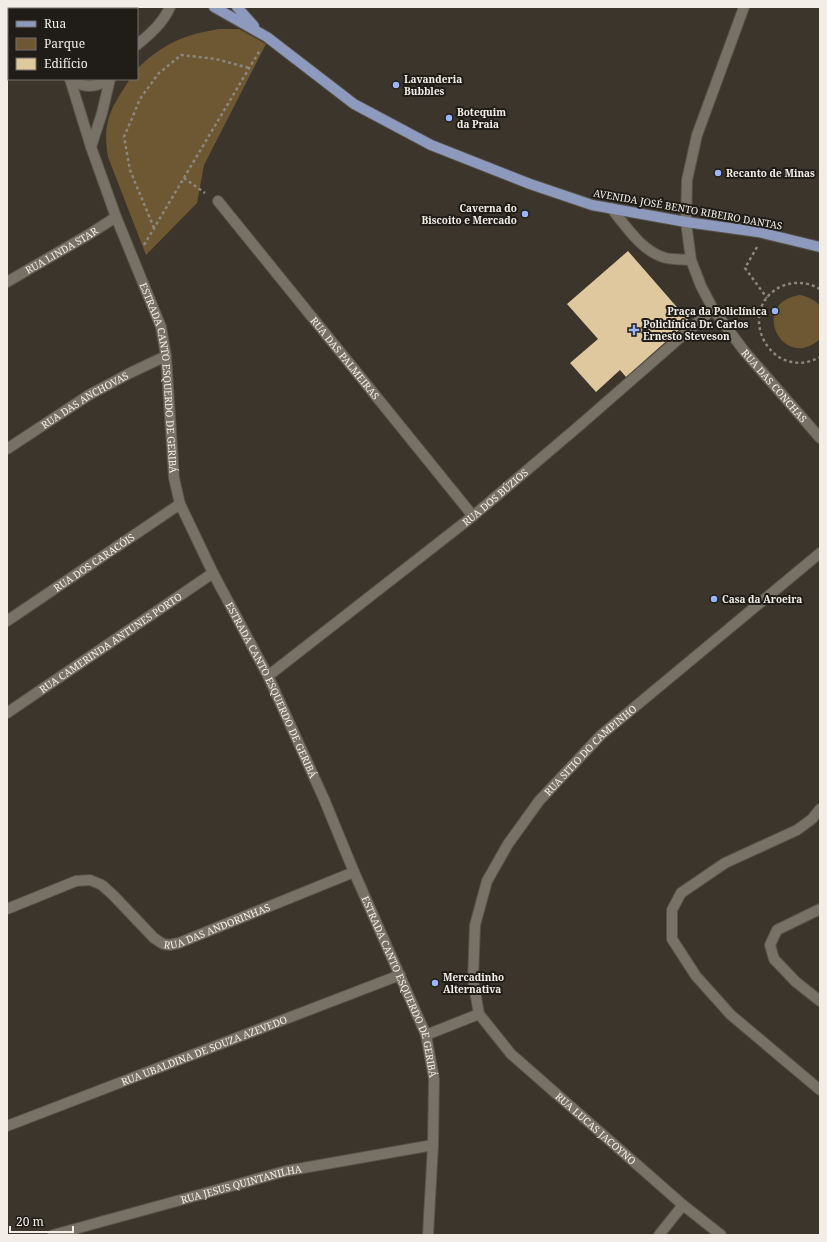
<svg xmlns="http://www.w3.org/2000/svg" width="827" height="1242" font-family="'Noto Serif',serif">
<style>
.green{fill:#6e5833}
.building{fill:#dfc79e}
.lines{fill:none;stroke-linecap:round;stroke-linejoin:round}
.minor-casing{stroke:#58534a;stroke-width:12}
.tertiary-casing{stroke:#58534a;stroke-width:12}
.primary-casing{stroke:#58534a;stroke-width:12}
.path{stroke:#8c877e;stroke-width:2.5;stroke-dasharray:3 3;stroke-linecap:butt}
.minor{stroke:#787166;stroke-width:10}
.tertiary{stroke:#787166;stroke-width:10}
.primary{stroke:#8d9abe;stroke-width:10}
.poi-dot{fill:#99b5fd;stroke:#201d18;stroke-width:1.5}
.labels{text-anchor:middle;dominant-baseline:central;stroke-width:4;stroke-linejoin:round;paint-order:stroke}
.poi-label{font-size:10px;font-weight:bold;fill:#f2eee7;stroke:#201d18;text-anchor:start}
.street-label{font-size:10px;fill:#f2eee7;stroke:#201d18}
</style>
<rect width="100%" height="100%" fill="#3b352b"/>
<!-- green -->
<path class="green" d="M220,29H239L266,44L204,165L197,203L146,255L108,157C102,121 111,108 130,79H137V69C162,44 185,34 220,29Z
M800,295C808,297 814,299 820,306V339C783,373 748,303 800,295Z"/>
<!-- building -->
<path class="building" d="M628,251L689,321L626,377L620,370L596,392L570,363L598,339L567,304Z"/>
<g class="lines">
<defs>
<g id="minor">
<path id="s1" d="M744,7L697,135L687,180L686,222L691,260L701,286L713,309L745,352L820,438"/>
<path id="s2" d="M70,79L91,147L116,217L161,327L166,356L174,478L180,504L213,573L268,676L324,799L354,872L426,1035L434,1079L433,1145L428,1235"/>
<path d="M91,147L102,113L110,79"/>
<path id="s3" d="M218,201L473,516"/>
<path d="M611,208C626,226 642,252 666,258C674,260 683,259 691,260"/>
<path id="s4" d="M7,282L88,235L116,217"/>
<path id="s5" d="M7,449L89,395L132,372L166,356"/>
<path id="s6" d="M7,621L180,504"/>
<path id="s7" d="M268,676L473,516L579,426L713,309"/>
<path id="s8" d="M7,713L213,573"/>
<path d="M820,809L812,819L797,830L725,863L681,893L672,910V939L696,976L731,1015L820,1090"/>
<path id="s9" d="M7,909L76,881L90,880L102,885L113,895L154,938L163,944L169,945L179,943L354,872"/>
<path d="M820,909L777,930L770,945L774,959L796,982L820,1001"/>
<path id="s10" d="M479,1014L473,980L475,925L487,881L508,844L539,801L601,735L820,553"/>
<path id="s11" d="M479,1014L511,1054L683,1205L721,1235"/>
<path d="M426,1035L479,1014"/>
<path id="s12" d="M7,1126L400,975"/>
<path id="s13" d="M53,1235L286,1171L433,1145"/>
<path d="M659,1235L683,1205"/>
</g>
<path id="tertiary" d="M90,9V7
M137,45C150,34 163,23 170,7
M7,69L9,68
M70,79C83,88 95,89 108,79"/>
<path id="primary" d="M214,7L267,37L354,104L431,145L530,184L592,205L686,222L758,232L820,247
M237,7L254,26"/>
</defs>
<!-- minor casing -->
<use href="#minor" class="minor-casing"/>
<!-- tertiary casing -->
<use href="#tertiary" class="tertiary-casing"/>
<!-- primary casing -->
<use href="#primary" class="primary-casing"/>
<!-- path -->
<path class="path" d="M184,178L205,193
M154,228L130,170L124,137L140,99L158,74L181,55L216,59L249,68
M144,245L260,50
M757,247L745,268L767,298
M820,289C808,282 795,281 782,286C733,309 770,384 820,357"/>
<!-- minor -->
<use href="#minor" class="minor"/>
<!-- tertiary -->
<use href="#tertiary" class="tertiary"/>
<!-- primary -->
<use href="#primary" class="primary"/>
</g>
<!-- markers -->
<g class="poi-dot">
<circle cx="396" cy="85" r="4"/>
<circle cx="449" cy="118" r="4"/>
<circle cx="718" cy="173" r="4"/>
<circle cx="525" cy="214" r="4"/>
<circle cx="775" cy="311" r="4"/>
<path d="M632 324h4v4h4v4h-4v4h-4v-4h-4v-4h4z"/>
<circle cx="714" cy="599" r="4"/>
<circle cx="435" cy="983" r="4"/>
</g>
<g class="labels">
<!-- poi labels -->
<g class="poi-label">
<text x="404" y="79">Lavanderia<tspan x="404" dy="12">Bubbles</tspan></text>
<text x="457" y="112">Botequim<tspan x="457" dy="12">da Praia</tspan></text>
<text x="726" y="173">Recanto de Minas</text>
<text x="517" y="208" text-anchor="end">Caverna do<tspan x="517" dy="12">Biscoito e Mercado</tspan></text>
<text x="767" y="311" text-anchor="end">Praça da Policlínica</text>
<text x="643" y="324">Policlínica Dr. Carlos<tspan x="643" dy="12">Ernesto Steveson</tspan></text>
<text x="722" y="599">Casa da Aroeira</text>
<text x="443" y="977">Mercadinho<tspan x="443" dy="12">Alternativa</tspan></text>
</g>
<!-- street labels -->
<g class="street-label">
<text transform="translate(688 209) rotate(10)">AVENIDA JOSÉ BENTO RIBEIRO DANTAS</text>
<text stroke="none"><textPath href="#s4" startOffset="63">RUA LINDA STAR</textPath></text>
<text stroke="none"><textPath href="#s3" startOffset="202">RUA DAS PALMEIRAS</textPath></text>
<text stroke="none"><textPath href="#s2" startOffset="314">ESTRADA CANTO ESQUERDO DE GERIBÁ</textPath></text>
<text stroke="none"><textPath href="#s1" startOffset="415">RUA DAS CONCHAS</textPath></text>
<text stroke="none"><textPath href="#s5" startOffset="92">RUA DAS ANCHOVAS</textPath></text>
<text stroke="none"><textPath href="#s7" startOffset="289">RUA DOS BÚZIOS</textPath></text>
<text stroke="none"><textPath href="#s6" startOffset="105">RUA DOS CARACÓIS</textPath></text>
<text stroke="none"><textPath href="#s8" startOffset="125">RUA CAMERINDA ANTUNES PORTO</textPath></text>
<text stroke="none"><textPath href="#s2" startOffset="650">ESTRADA CANTO ESQUERDO DE GERIBÁ</textPath></text>
<text stroke="none"><textPath href="#s10" startOffset="303">RUA SITIO DO CAMPINHO</textPath></text>
<text stroke="none"><textPath href="#s9" startOffset="244">RUA DAS ANDORINHAS</textPath></text>
<text stroke="none"><textPath href="#s2" startOffset="974">ESTRADA CANTO ESQUERDO DE GERIBÁ</textPath></text>
<text stroke="none"><textPath href="#s12" startOffset="211">RUA UBALDINA DE SOUZA AZEVEDO</textPath></text>
<text stroke="none"><textPath href="#s11" startOffset="164">RUA LUCAS JACOYNO</textPath></text>
<text stroke="none"><textPath href="#s13" startOffset="195">RUA JESUS QUINTANILHA</textPath></text>
</g>
</g>
<!-- border -->
<rect width="827" height="1242" fill="none" stroke="#f2eee7" stroke-width="16"/>
<!-- legend -->
<rect x="8" y="8" width="130" height="72" fill="#201d18" stroke="#74716b"/>
<rect x="16" y="21" width="20" height="6" fill="#8d9abe" stroke="#74716b"/>
<text x="44" y="28" font-size="12" fill="#f2eee7">Rua</text>
<rect x="16" y="38" width="20" height="12" fill="#6e5833" stroke="#74716b"/>
<text x="44" y="48" font-size="12" fill="#f2eee7">Parque</text>
<rect x="16" y="58" width="20" height="12" fill="#dfc79e" stroke="#74716b"/>
<text x="44" y="68" font-size="12" fill="#f2eee7">Edifício</text>
<!-- scale -->
<path d="M10 1226v6h63v-6" fill="none" stroke="#f2eee7" stroke-width="2"/>
<text x="16" y="1226" font-size="12" fill="#f2eee7" stroke="#201d18" stroke-width="3" paint-order="stroke">20 m</text>
</svg>
